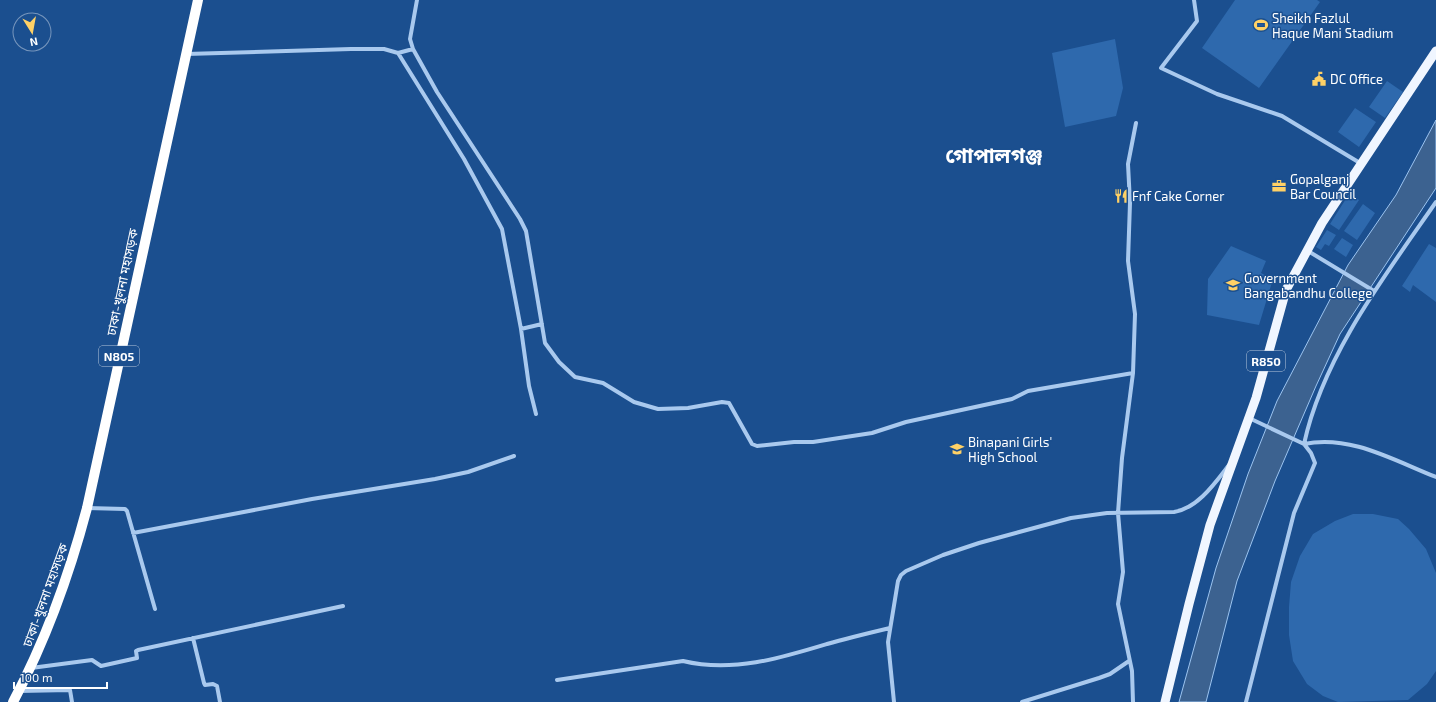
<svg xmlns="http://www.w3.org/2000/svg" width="1436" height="702" font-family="'Exo 2','Noto Sans Bengali',sans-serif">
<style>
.green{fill:#2e69ad}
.water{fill:#3c6290;stroke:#9cc4f0}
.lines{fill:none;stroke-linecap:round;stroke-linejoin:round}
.street{stroke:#a9c9ee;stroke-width:4}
.primary{stroke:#f0f6ff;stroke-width:9}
.highway{stroke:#fff;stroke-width:10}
.labels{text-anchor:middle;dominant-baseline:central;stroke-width:3;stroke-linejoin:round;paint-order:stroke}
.shield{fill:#1b4f8f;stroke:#bbcadd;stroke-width:1}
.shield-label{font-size:12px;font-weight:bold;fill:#fff}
.poi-label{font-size:13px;fill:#fff;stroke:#1b4f8f;text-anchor:start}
.street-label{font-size:13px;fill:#fff;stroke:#1b4f8f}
.town-label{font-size:21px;font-weight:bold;fill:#fff;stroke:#1b4f8f}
</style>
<rect width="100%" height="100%" fill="#1b4f8f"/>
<!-- green -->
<path class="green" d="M1235,0H1317L1320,2L1259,88L1202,48Z
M1115,39L1123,88L1116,116L1065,127L1052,53Z
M1387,81L1403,92L1385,118L1369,107Z
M1355,108L1376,122L1359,147L1338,132Z
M1349,194L1359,200L1339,230L1330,224Z
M1363,204L1375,213L1357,240L1344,231Z
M1327,230L1336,235L1329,246L1325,244L1321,250L1316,247Z
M1342,238L1353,245L1346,257L1334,249Z
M1429,244L1436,248V302L1413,285L1410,292L1402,286Z
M1231,246L1266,261L1261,273L1273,279L1259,325L1207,315L1208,279Z
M1353,514H1373L1398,519L1409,529L1426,549L1436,573V671L1427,684L1408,700L1338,702L1323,696L1307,684L1293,661L1289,635V607L1291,582L1300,556L1313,534L1335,521Z"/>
<!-- water -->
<path class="water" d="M1436,120V188L1340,334L1316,386L1275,481L1237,581L1206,702H1179L1216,568L1248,474L1277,401L1348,265L1396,195Z"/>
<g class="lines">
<!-- street -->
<path class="street" d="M417,0L410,39L413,49L437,92L520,219L526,231L545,343L559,362L575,377L603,383L634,402L658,409L688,408L722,402L729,403L752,444L757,446L794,442H813L872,433L906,422L1012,399L1028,391L1133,373
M1194,0L1197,21L1161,68L1217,94L1282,116L1360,163
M398,53L413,49
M186,54L351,49H384L398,53L464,159L502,229L521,329L542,324
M1308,251L1374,291
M521,329L529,386L536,414
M1304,444C1323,356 1386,274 1436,202
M1304,444C1350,434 1395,461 1436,477
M87,508L125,509L127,511L155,609
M133,533L312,499L435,479L468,472L514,456
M193,638L204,683L205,685L213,684L217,686L220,702
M31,668L92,660L101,666L137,658L136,651L138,650L343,606
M557,680L683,661C732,673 781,658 827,644C848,638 869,633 890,628
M19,691L70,690L72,702
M894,702L888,642L898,581L901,575L906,571L943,555L979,543L1071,518L1107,513L1174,512C1198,508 1215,483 1229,465
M1022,702L1099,678L1110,674L1129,661
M1133,702L1132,671L1118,604L1123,572L1118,513L1122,458L1133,373L1135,314L1128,261L1130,203L1128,164L1136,123
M1246,702L1294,513L1315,463L1311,453L1304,444L1249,418"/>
<!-- primary -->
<path class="primary" d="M1165,702L1189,604L1210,525L1256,398L1286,290L1322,223L1436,51"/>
<!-- highway -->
<path class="highway" d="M13,702C46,640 69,576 87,508L198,0"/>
</g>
<!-- icons -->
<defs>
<symbol id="stadium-bare" viewBox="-9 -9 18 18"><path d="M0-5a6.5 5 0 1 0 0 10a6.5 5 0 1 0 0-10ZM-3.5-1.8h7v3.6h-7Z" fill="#ffd166" stroke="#1b4f8f" stroke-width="2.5" paint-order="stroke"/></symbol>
<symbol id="civic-bare" viewBox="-9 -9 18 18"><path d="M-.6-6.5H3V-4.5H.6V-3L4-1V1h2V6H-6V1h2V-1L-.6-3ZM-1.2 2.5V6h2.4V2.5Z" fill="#ffd166" stroke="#1b4f8f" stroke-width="2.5" paint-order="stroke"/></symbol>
<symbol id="office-bare" viewBox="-9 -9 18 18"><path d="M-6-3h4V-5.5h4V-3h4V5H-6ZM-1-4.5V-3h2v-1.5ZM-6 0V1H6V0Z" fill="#ffd166" stroke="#1b4f8f" stroke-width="2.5" paint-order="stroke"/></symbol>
<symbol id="restaurant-bare" viewBox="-9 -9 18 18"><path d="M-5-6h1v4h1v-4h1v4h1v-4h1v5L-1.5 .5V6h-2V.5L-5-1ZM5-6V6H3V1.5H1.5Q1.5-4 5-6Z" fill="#ffd166" stroke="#1b4f8f" stroke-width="2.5" paint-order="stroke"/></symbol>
<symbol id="university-bare" viewBox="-9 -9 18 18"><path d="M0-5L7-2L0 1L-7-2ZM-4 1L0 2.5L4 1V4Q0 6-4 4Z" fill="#ffd166" stroke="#1b4f8f" stroke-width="2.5" paint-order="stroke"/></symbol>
<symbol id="school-bare" viewBox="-9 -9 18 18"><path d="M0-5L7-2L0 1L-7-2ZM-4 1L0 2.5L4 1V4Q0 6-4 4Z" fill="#ffd166" stroke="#1b4f8f" stroke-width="2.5" paint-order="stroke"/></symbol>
</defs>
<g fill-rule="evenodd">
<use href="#stadium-bare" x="1251" y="15" width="20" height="20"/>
<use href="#civic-bare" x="1309" y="69" width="20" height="20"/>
<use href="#office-bare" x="1269" y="176" width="20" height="20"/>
<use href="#restaurant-bare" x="1111" y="186" width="20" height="20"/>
<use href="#university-bare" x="1223" y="275" width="20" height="20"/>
<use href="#school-bare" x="947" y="439" width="20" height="20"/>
</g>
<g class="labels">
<!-- shield labels -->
<g class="shield">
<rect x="99" y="346" width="40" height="20" rx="3"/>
<rect x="1247" y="351" width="38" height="20" rx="3"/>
</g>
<g class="shield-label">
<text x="119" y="356">N805</text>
<text x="1266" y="361">R850</text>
</g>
<!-- poi labels -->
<g class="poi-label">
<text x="1272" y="18">Sheikh Fazlul<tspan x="1272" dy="15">Haque Mani Stadium</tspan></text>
<text x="1330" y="79">DC Office</text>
<text x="1290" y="179">Gopalganj<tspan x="1290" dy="15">Bar Council</tspan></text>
<text x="1132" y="196">Fnf Cake Corner</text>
<text x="1244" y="278">Government<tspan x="1244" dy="15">Bangabandhu College</tspan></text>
<text x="968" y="442">Binapani Girls'<tspan x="968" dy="15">High School</tspan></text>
</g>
<!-- street labels -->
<g class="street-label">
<text transform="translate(122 282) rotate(-78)">ঢাকা-খুলনা মহাসড়ক</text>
<text transform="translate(45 595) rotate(-70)">ঢাকা-খুলনা মহাসড়ক</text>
</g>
<!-- town labels -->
<g class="town-label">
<text x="994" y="154">গোপালগঞ্জ</text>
</g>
</g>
<!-- north arrow -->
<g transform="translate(32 32) rotate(169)"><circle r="19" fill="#1b4f8f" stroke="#7695bc"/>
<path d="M0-3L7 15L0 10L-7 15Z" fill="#ffd166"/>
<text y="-6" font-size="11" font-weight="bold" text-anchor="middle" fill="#ffffff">N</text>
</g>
<!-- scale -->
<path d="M14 682v6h93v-6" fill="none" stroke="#ffffff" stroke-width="2"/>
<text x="20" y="682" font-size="12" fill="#ffffff" stroke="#1b4f8f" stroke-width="3" paint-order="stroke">100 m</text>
</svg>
